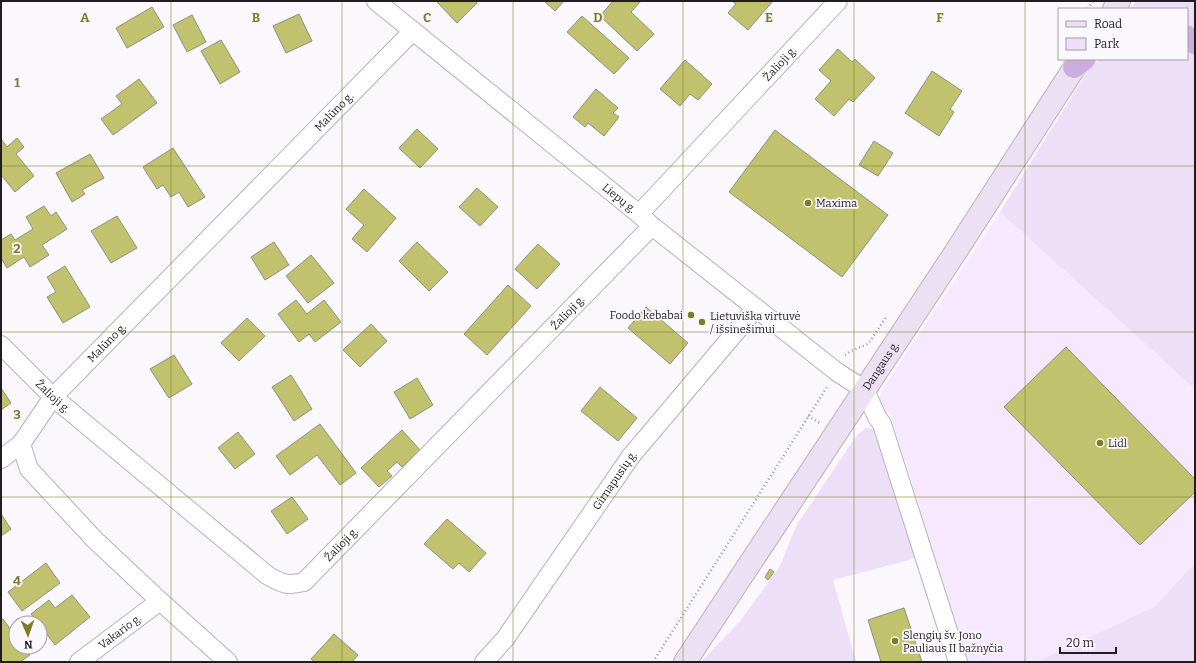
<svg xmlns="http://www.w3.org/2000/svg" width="1196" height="663" font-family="Bitter,serif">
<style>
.built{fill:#f5e8ff}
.green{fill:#eddff8}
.building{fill:#c0c26e;stroke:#8f9080}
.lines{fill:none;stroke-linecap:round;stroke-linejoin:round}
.minor-casing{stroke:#b8b0bf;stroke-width:20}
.secondary-casing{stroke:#b8b0bf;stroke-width:24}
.trunk-casing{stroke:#d7d6d7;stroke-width:24}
.path{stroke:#9b989e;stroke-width:2.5;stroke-dasharray:1 3;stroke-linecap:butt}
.minor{stroke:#fff;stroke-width:18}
.secondary{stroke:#ebe1f2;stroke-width:22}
.trunk{stroke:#caaede;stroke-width:22}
.grid{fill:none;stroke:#7c7d26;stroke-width:1;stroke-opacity:0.55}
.poi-dot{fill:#7c7d26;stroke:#faf7fd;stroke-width:1.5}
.labels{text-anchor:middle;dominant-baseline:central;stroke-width:3.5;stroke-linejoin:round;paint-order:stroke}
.street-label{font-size:11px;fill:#201c22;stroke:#faf7fd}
.poi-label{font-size:11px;fill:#201c22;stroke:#faf7fd;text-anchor:start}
.grid-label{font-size:13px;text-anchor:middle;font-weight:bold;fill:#7c7d26;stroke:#faf7fd;stroke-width:3.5;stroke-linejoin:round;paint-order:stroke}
</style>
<rect width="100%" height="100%" fill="#faf7fd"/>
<!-- built -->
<path class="built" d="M1000,212L1195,389V563L1154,607L1036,662H968L890,413L885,411L880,406L879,400L881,392Z"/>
<!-- green -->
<path class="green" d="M1136,1H1195V30L1187,25V9H1130Z
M1187,47L1195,53V389L1000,212L1085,75L1099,59H1187Z
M866,428L873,429L878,434L917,558L833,580L856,662H701L741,620L780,566L796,526L857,435Z
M1195,563V662H1036L1154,607Z"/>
<!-- building -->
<path class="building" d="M436,1H475L477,3L457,23Z
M544,1H564L555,11Z
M613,1H641L631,12L654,34L637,51L600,16Z
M732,1H773L748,30L728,13L736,4Z
M152,7L164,27L127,48L116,28Z
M299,14L312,41L286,53L273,26Z
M192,15L206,42L187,52L173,25Z
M582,16L629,58L614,74L567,32Z
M221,40L240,72L220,84L201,51Z
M838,49L852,62L855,59L875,78L853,102L849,99L834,116L815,99L831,81L819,70Z
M685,60L712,84L698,100L690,94L680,106L660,89Z
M932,71L962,91L950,109L954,112L939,136L905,113Z
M139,79L157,103L113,135L101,119L122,104L116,96Z
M596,89L618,108L613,113L619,117L604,136L588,123L585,127L573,117Z
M417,129L438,149L420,168L399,148Z
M775,130L888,215L842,277L729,192Z
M17,138L24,147L16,154L34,176L15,192L1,175V139L7,147Z
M874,141L893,153L878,176L859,165Z
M173,148L205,197L188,207L179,192L171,197L163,185L157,189L143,167Z
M90,154L104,178L82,190L85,194L72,202L56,173Z
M477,188L498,207L480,226L459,207Z
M364,189L396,218L367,252L352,239L364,225L346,209Z
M44,206L51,216L56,212L67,229L42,245L49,255L30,267L24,257L7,268L1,258V240L11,234L15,240L33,229L26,217Z
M117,216L137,248L111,263L91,231Z
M274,242L289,265L265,280L251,257Z
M417,242L448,272L429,291L399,261Z
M538,244L560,264L537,289L515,269Z
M311,255L334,283L308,303L286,276Z
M65,266L90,307L63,323L47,297L56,292L47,277Z
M508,285L531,306L487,355L464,334Z
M296,300L307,314L324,300L341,322L315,342L309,334L299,342L278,314Z
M646,307L688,343L670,364L628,328Z
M247,318L265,336L239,361L221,343Z
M371,324L387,341L360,367L343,350Z
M1066,347L1195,479V492L1140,545L1004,407Z
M174,355L192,384L169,398L150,369Z
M291,375L312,409L294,421L272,387Z
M417,378L433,405L410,419L394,392Z
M600,387L637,418L618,441L581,411Z
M1,388L11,403L1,410Z
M320,424L356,473L340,485L317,455L290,475L276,456Z
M402,430L420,450L402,467L397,462L387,471L392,476L379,487L361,468Z
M238,432L255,454L235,469L218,448Z
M292,497L308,519L287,534L271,511Z
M1,514L11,529L1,536Z
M447,519L486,553L469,572L459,563L453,569L424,544Z
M46,563L60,583L22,611L8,592Z
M770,569L774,572L768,580L765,577Z
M72,595L90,617L55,645L40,625V623H38L31,614L49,600L55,608Z
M904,608L922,662H881L868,620Z
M3,619L16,637V647H24L30,655L20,662H1V620Z
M334,634L358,655L352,662H315L311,659Z"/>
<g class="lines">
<defs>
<g id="minor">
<path id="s1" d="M376,1L639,214L652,226L837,372L865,390L877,417L882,424L958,662"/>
<path id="s2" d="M639,214L838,1"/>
<path id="s3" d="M1,345L53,397L267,575C282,584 287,586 304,582L652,226"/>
<path d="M1,459L21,444"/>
<path id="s4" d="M79,662L160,601"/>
<path id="s5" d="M228,662L160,601L94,539L29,469L21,444L53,397L413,31"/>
<path id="s6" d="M484,662L505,639L631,456L756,308"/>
</g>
<g id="secondary">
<path d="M1114,9L1119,1"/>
<path id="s7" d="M685,662L951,259L1080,59"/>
</g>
<path id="trunk" d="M1187,37L1195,43
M1074,67L1084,59"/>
</defs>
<!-- minor casing -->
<use href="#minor" class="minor-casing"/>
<!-- secondary casing -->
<use href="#secondary" class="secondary-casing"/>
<!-- trunk casing -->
<use href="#trunk" class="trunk-casing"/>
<!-- path -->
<path class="path" d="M1088,9L1093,1
M845,355L851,351L868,344L887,316
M808,416L820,423
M653,662L827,387"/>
<!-- minor -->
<use href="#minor" class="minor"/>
<!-- secondary -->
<use href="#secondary" class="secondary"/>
<!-- trunk -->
<use href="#trunk" class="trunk"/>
</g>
<!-- grid -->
<path class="grid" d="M171,1V662M342,1V662M513,1V662M683,1V662M854,1V662M1025,1V662M1,166H1195M1,332H1195M1,497H1195"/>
<!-- markers -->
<g class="poi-dot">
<circle cx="808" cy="203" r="4"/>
<circle cx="691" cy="315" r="4"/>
<circle cx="702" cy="322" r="4"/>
<circle cx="1100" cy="443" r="4"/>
<circle cx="895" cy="641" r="4"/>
</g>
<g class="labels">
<!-- street labels -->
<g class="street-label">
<text stroke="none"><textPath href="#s2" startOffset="206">Žalioji g.</textPath></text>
<text stroke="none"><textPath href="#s5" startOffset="761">Malūno g.</textPath></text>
<text stroke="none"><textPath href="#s1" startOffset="313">Liepų g.</textPath></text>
<text stroke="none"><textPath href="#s3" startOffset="768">Žalioji g.</textPath></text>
<text stroke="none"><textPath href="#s5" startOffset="437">Malūno g.</textPath></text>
<text stroke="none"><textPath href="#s7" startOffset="355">Dangaus g.</textPath></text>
<text stroke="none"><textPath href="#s3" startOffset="73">Žalioji g.</textPath></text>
<text stroke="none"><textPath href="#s6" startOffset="224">Girnapusių g.</textPath></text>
<text stroke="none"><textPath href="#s3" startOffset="444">Žalioji g.</textPath></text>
<text stroke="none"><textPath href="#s4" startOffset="51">Vakario g.</textPath></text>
</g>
<!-- poi labels -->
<g class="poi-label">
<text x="816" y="203">Maxima</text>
<text x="683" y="315" text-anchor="end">Foodo kebabai</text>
<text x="710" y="316">Lietuviška virtuvė<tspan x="710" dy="13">/ išsinešimui</tspan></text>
<text x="1108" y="443">Lidl</text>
<text x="903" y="635">Slengių šv. Jono<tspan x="903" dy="13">Pauliaus II bažnyčia</tspan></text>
</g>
</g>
<g class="grid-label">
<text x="85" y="22">A</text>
<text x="256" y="22">B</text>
<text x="427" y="22">C</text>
<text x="598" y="22">D</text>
<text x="769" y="22">E</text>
<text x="940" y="22">F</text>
<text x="17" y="87">1</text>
<text x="17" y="253">2</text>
<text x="17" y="419">3</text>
<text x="17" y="585">4</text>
</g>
<!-- border -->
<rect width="1196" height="663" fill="none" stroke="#201c22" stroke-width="4"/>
<!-- legend -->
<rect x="1058" y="8" width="130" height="52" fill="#faf7fd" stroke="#a39fa5"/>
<rect x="1066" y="21" width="20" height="6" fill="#ebe1f2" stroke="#a39fa5"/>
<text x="1094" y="28" font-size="12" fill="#201c22">Road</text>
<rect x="1066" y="38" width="20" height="12" fill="#eddff8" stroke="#a39fa5"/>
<text x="1094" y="48" font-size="12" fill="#201c22">Park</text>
<!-- north arrow -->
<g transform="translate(28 635) rotate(178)"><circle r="19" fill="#faf7fd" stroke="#a39fa5"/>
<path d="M0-3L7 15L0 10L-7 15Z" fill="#7c7d26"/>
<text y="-6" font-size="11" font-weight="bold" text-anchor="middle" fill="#201c22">N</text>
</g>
<!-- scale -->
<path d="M1060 647v6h56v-6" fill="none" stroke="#201c22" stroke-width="2"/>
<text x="1066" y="647" font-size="12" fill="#201c22" stroke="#faf7fd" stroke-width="3" paint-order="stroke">20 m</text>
</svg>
